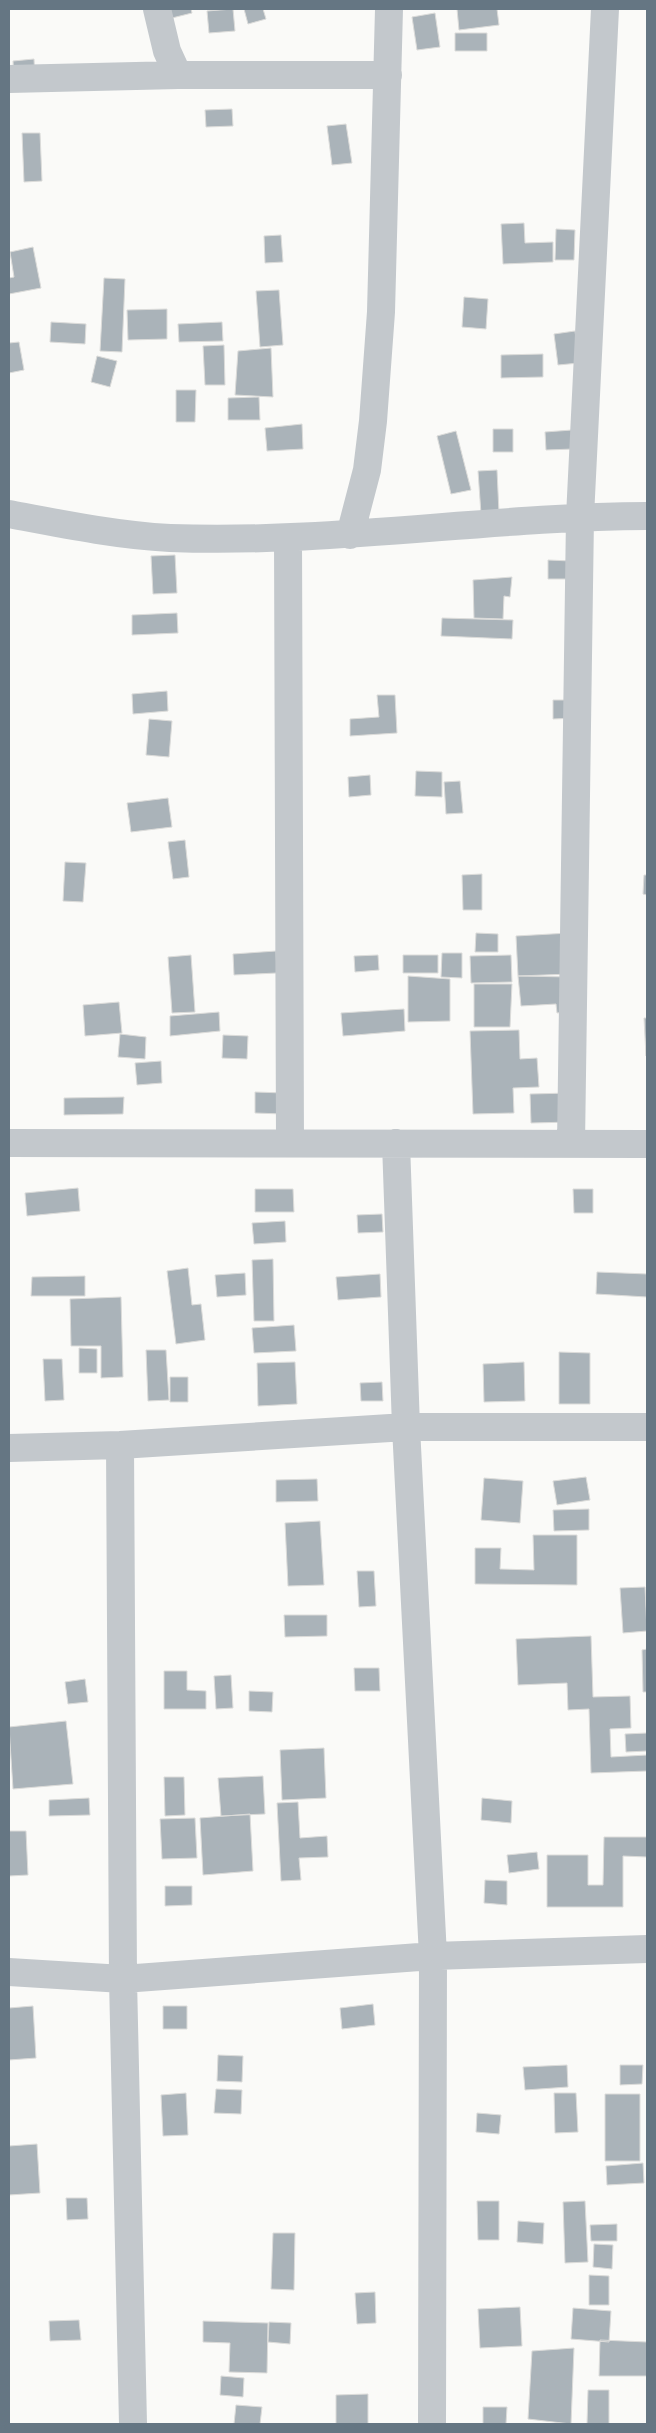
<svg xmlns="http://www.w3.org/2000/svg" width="656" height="2433" font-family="'Titillium Web',sans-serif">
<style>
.building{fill:#aab3b9;stroke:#dcdcda}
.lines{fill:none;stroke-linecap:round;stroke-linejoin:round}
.minor{stroke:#c3c8cc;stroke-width:28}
</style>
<rect width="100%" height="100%" fill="#fafaf8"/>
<!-- building -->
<path class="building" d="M170,9H191L192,13L172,18Z
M233,9L235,31L209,33L207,11Z
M244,9H263L266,19L248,24Z
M457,9H497L499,25L459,30Z
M435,13L440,47L417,50L412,17Z
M455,33H487V51H455Z
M34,59L35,79L14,80L13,61Z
M232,109L233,126L206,127L205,110Z
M346,124L352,163L332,165L327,126Z
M22,133H40L42,181L24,182Z
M524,223L525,243L553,242V262L503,264L501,224Z
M556,229L575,230L574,260H555Z
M281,235L283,262L265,263L264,236Z
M33,247L41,288L9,294V278L14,277L10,252Z
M104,278L125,279L122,352L100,351Z
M279,290L283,345L260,347L256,291Z
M464,297L488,299L486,329L462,327Z
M167,309V339L128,340L127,310Z
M51,322L86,324L85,344L50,342Z
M222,322L223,341L179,342L178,324Z
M575,331L579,363L558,365L554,334Z
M19,342L24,370L9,373V343Z
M224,345L225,385H205L203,346Z
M271,348L273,397L235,395L238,351Z
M543,354V377L501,378V355Z
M97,356L117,361L110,387L91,382Z
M176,390H196L195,422H176Z
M259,397L260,420H228V398Z
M302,424L303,449L267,451L265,428Z
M493,429H513V452H493Z
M572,430L573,449L546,450L545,432Z
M456,431L471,490L451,494L437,436Z
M497,470L499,513L481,514L478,471Z
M175,555L177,593L153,594L151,556Z
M548,560L571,561V579H548Z
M512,577L510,597L504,596L503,619L474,618L473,580Z
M177,613L178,633L132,635V615Z
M442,618L513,620L512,639L441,636Z
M167,691L168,711L133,714L132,694Z
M377,695H395L397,733L350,736V719L379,717Z
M553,700H576V718L553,719Z
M149,719L172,721L169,757L146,755Z
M416,771L442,772V797L415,796Z
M370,775L371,795L349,797L348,777Z
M460,781L463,813L446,814L444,782Z
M168,798L172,827L131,832L127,803Z
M185,840L189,877L173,879L168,842Z
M65,862L86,863L83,902L63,901Z
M482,874V910H463L462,875Z
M644,875H647V895L643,894Z
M476,933L498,934V952H475Z
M569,933L570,974L518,976L516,936Z
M276,951L277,973L234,975L233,954Z
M442,953H462V978L441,977Z
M191,955L195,1012L172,1013L168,957Z
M378,955L379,970L355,972L354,956Z
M403,955H438V973H403Z
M511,955L512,982L471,983L470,956Z
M408,976L450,979V1021L408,1022Z
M518,976L570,977L571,1011L557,1013L556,1004L521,1006Z
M474,984H512L510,1027H474Z
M119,1002L122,1033L85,1036L83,1005Z
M404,1009L405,1031L343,1036L341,1013Z
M219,1012L220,1031L170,1036V1016Z
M644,1018H647L646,1056Z
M519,1030L520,1059L537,1058L539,1087L513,1088L514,1113L473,1114L470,1031Z
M120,1034L146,1037L145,1059L118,1057Z
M223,1035L248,1036L247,1059L222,1058Z
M161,1061L162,1083L137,1085L135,1063Z
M255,1092L284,1093L283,1114L255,1113Z
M570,1093L571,1122L531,1123L530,1094Z
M124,1097L123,1114L64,1115V1098Z
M78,1188L80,1211L27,1216L25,1193Z
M255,1189H293L294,1212H255Z
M573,1189H593V1213H574Z
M382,1214L383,1232L358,1233L357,1215Z
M285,1221L286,1242L254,1244L252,1223Z
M273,1259L274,1321H254L252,1260Z
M188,1268L192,1305L201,1304L205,1340L176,1344L167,1271Z
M597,1272L647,1274V1297L596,1294Z
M245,1273L246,1295L217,1297L215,1275Z
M380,1274L381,1297L338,1300L336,1277Z
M85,1276V1296H31L32,1277Z
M121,1297L123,1377L101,1378V1346H71L70,1299Z
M294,1325L296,1351L254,1353L252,1328Z
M79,1348L97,1349V1373H79Z
M146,1350H166L169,1400L148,1401Z
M559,1352L590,1353V1404H559Z
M43,1359H62L64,1400L45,1401Z
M295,1362L297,1404L258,1406L257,1363Z
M524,1362L525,1401L484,1402L483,1364Z
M170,1377H188V1402H170Z
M382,1382L383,1401H361L360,1383Z
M586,1477L590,1500L557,1505L553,1481Z
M484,1478L523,1481L520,1523L481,1520Z
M317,1479L318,1501L276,1502V1480Z
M589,1509V1530L554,1531L553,1510Z
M320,1521L324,1585L288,1586L285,1523Z
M533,1535H577V1585L475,1584V1548H501L500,1569L534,1570Z
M357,1571H374L376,1606L359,1607Z
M645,1587L647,1631L623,1633L620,1588Z
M284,1615H327V1636L285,1637Z
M591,1636L593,1697L630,1696L631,1728L610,1729L611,1757L647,1755V1771L591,1773L589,1709L568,1710L567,1683L518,1685L516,1639Z
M647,1649V1692H643L642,1650Z
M354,1668H379L380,1691H355Z
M164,1671H187V1690L206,1691V1709H164Z
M231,1675L233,1708L216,1709L214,1676Z
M85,1679L88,1702L68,1704L65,1682Z
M249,1691L273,1692L272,1712L249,1711Z
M66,1721L73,1784L13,1789L9,1727Z
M647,1733V1751L626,1752L625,1734Z
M324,1748L326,1798L282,1800L280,1750Z
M263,1776L265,1814L221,1816L218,1778Z
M164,1777H184L185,1815L165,1816Z
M89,1798L90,1815L49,1816V1800Z
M482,1798L512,1801L511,1823L481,1820Z
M298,1802L300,1838L327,1836L328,1857L299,1858L301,1880L281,1881L277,1803Z
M250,1814L253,1871L203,1875L200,1818Z
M195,1818L197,1858L162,1859L160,1819Z
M9,1831H26L28,1875L9,1876Z
M604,1837H647V1857L623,1856V1907H547V1855H588V1885H603Z
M537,1852L539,1869L509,1873L507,1855Z
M485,1880L507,1881V1905L484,1903Z
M165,1886H192V1905L165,1906Z
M373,2004L375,2025L342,2029L340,2008Z
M33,2006L36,2058L9,2060V2008Z
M163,2006H187V2029H163Z
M218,2055L243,2056L242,2082L217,2081Z
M567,2065L568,2087L525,2090L523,2067Z
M620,2065H643L642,2084L620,2085Z
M216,2089L242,2090L241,2114L214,2113Z
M186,2093L188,2135L163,2136L161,2095Z
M554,2093H576L578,2132L555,2133Z
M605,2094H640V2161H605Z
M477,2113L501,2115L499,2134L476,2132Z
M37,2144L40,2193L9,2195V2146Z
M643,2163L644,2183L607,2185L606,2166Z
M66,2198H87L88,2219L67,2220Z
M477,2201H499V2240H478Z
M585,2201L588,2262L565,2263L563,2202Z
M518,2221L544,2223L543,2244L517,2242Z
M617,2224V2241H591L590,2225Z
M273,2233H295L294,2290L271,2289Z
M594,2244L613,2245L612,2269L593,2267Z
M589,2275L609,2276V2305H589Z
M375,2292L376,2323L357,2324L355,2293Z
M520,2307L522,2346L480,2348L478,2309Z
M573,2308L611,2311L609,2342L571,2339Z
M79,2320L81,2340L50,2341L49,2321Z
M203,2321L268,2323L267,2373L229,2372L230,2343L203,2342Z
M269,2322L291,2323L290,2344L268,2342Z
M600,2340L647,2342V2376H599Z
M574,2348L571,2424L528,2419L532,2351Z
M221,2376L244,2378L243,2397L220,2395Z
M588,2390H609V2424H587Z
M368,2394V2424H336V2395Z
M236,2405L262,2407L260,2424H234Z
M483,2407H507L506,2424H483Z"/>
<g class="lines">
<!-- minor -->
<path class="minor" d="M157,9L167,51L178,75
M9,79L178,75H388
M9,514C62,524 116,535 170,538C330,544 488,517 647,516
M350,535L367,470L373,421L381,312L389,9
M288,538L290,1143
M9,1143L647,1144
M396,1143L406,1427L433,1956L432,2424
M571,1144L580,517L605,9
M120,1445L123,1979L133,2424
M9,1448L120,1445L406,1427H647
M9,1972L123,1979L433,1956L647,1949"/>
</g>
<!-- border -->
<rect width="656" height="2433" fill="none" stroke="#657683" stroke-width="20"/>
</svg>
